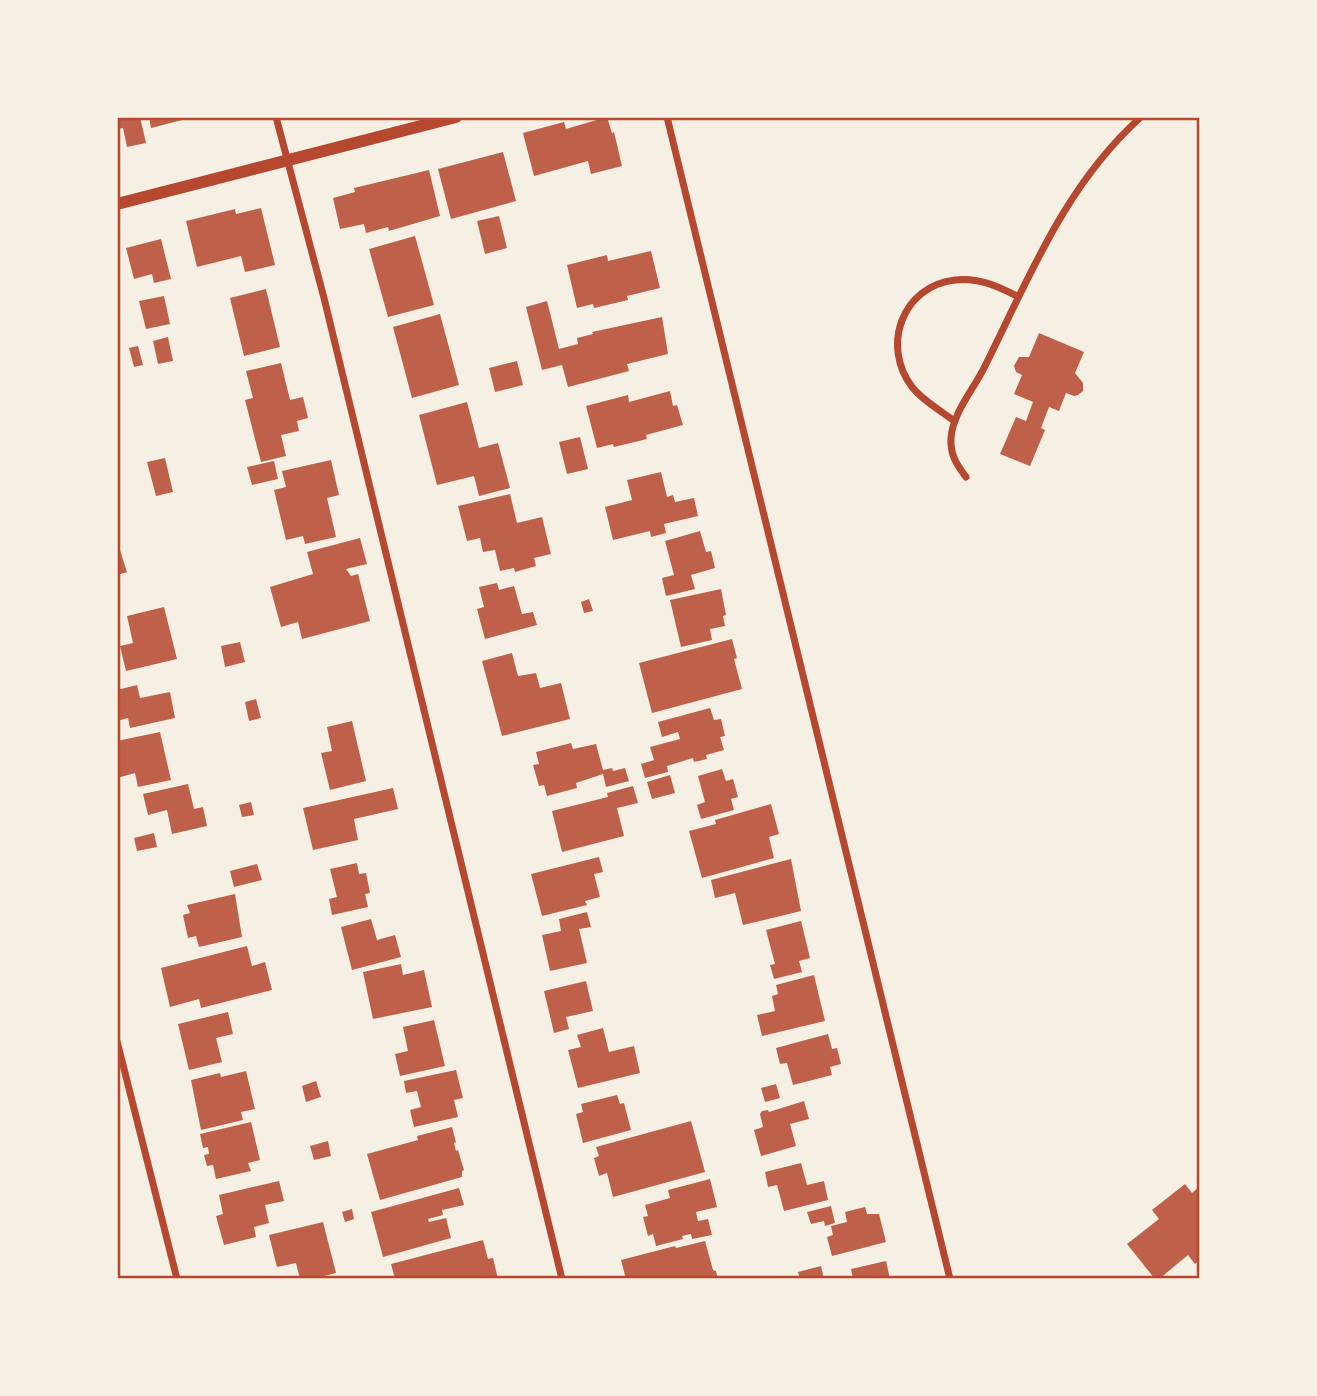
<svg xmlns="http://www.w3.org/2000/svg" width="1317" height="1396" font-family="'Nunito Sans',sans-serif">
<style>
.building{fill:#bf614a}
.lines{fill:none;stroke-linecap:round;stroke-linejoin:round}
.minor{stroke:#b5482f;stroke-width:7}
.tertiary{stroke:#b5482f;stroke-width:12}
.neatline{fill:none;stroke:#b5482f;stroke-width:2.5}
</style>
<rect width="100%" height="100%" fill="#f6efe4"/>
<!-- building -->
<path class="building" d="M117,117H140L146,143L127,147L123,128L117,129Z
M149,117H190V118L151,128Z
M607,117L612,133L614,132L622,166L591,174L588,161L534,176L523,133L564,122L566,129Z
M503,152L516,201L451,219L438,169Z
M429,170L440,216L389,231L388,227L366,233L364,224L340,229L333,198L355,192L354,188Z
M261,208L275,265L245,272L241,256L197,267L186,221L235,209L236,214Z
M499,216L507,248L485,254L477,221Z
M415,236L434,305L388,317L369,249Z
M161,239L171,279L154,283L152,274L134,279L126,248Z
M651,251L660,288L627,296L628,300L594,308L593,304L577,308L567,265L607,255L608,261Z
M266,289L280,347L244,356L230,298Z
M164,296L170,324L146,329L139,301Z
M547,301L559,349L578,344L577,338L593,334L592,332L662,317L668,354L627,364L629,371L568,387L562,365L542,370L526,307Z
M440,314L459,385L412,398L393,327Z
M1039,333L1084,352L1075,373L1083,383V391L1078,395L1074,396L1066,393L1059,411L1049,407L1041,428L1045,430L1030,466L1000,454L1016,417L1026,421L1033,402L1014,394L1022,375L1016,372L1014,366L1019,357H1029Z
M168,337L173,361L158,364L153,341Z
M138,346L143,365L134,367L129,348Z
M517,361L523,385L495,392L489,368Z
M281,363L290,400L303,397L308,418L297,421L299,431L281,435L286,456L261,462L245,400L253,398L246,371Z
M670,391L673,406L677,405L683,425L646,435L647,439L614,447L613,444L597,448L586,406L628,395L629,402Z
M467,402L479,448L498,443L510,488L479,496L474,476L437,485L419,415Z
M580,437L588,469L567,474L559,442Z
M165,458L173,492L156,496L147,462Z
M331,460L339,495L327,498L336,537L305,544L303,536L286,540L274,490L286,487L282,471Z
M274,461L278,479L252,485L247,467Z
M661,472L667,497L673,495L675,502L694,498L698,516L664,524L666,533L651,537L650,531L613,540L605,507L632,500L627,480Z
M510,494L517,523L542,517L551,554L534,558L536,566L515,572L514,568L500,571L495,550L483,552L480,538L467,541L458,506Z
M700,531L706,552L711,551L715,568L691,575L695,589L666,596L662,578L674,575L665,541Z
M360,538L367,564L346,569L351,576L358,574L370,621L302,639L298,622L281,627L270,587L313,574L307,552Z
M117,541L127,572L117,575Z
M497,583L499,590L514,586L522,614L533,612L537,625L485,639L477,609L484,607L479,587Z
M721,589L726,615L723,616L725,626L710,629L712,640L681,647L670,600Z
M589,599L593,611L584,613L581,602Z
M164,607L177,659L126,671L120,646L133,643L127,616Z
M732,639L737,658L734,659L742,689L652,713L639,663Z
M240,642L245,662L225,667L221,646Z
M512,653L518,676L536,673L540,688L561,683L570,719L502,736L482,661Z
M137,685L140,698L170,692L175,718L130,728L128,718L117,721V690Z
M256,699L261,718L249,721L245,702Z
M710,708L714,720L721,719L725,736L720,737L724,750L706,755L707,759L694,762L693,758L667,766L668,772L645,778L641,764L654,760L650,747L680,739L678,732L662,737L658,722Z
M352,721L366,781L330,790L321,753L332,751L327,727Z
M160,732L171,780L138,787L135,773L117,778V741Z
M571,743L573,749L596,744L603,770L612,768L613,771L625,768L629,781L606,787L603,774L576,783L577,788L547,796L544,785L539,786L533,765L539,764L536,752Z
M722,769L726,781L733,779L738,797L731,799L734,810L701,819L697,805L705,802L698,776Z
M670,775L675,793L652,799L647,782Z
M188,784L194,809L203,807L207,826L172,834L167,810L148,815L143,794Z
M633,786L638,803L617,808L624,836L562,852L552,811L608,797L607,793Z
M393,788L398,809L354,819L358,840L313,850L303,808Z
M251,802L254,815L242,817L239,805Z
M771,804L779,834L769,837L774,858L702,878L689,831L716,824L715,820Z
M154,833L157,847L137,851L134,838Z
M599,857L603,872L594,874L600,897L585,901L587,905L542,916L531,874Z
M791,859L801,911L743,925L735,893L715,898L711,880Z
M357,863L359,874L366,873L370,893L365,894L368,907L332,915L329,899L337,897L330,869Z
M257,864L262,880L234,887L230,871Z
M235,894L242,937L199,947L196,936L188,938L183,915L190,913L187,905Z
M587,912L591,927L579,929L587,963L550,971L542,935L561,931L559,919Z
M371,919L377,940L395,935L401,957L352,970L341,927Z
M801,921L810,958L799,961L802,972L774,979L770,965L775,964L766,930Z
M247,946L252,966L265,962L272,990L201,1008L199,999L170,1007L161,968Z
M401,964L403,975L424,970L432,1007L373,1019L363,972Z
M814,975L825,1021L762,1036L757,1015L775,1011L772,996L778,994L776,985Z
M586,981L593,1011L566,1017L569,1029L554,1033L544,991Z
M228,1012L233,1034L216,1038L222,1062L189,1070L178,1024Z
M434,1020L445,1066L400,1076L395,1054L408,1051L403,1027Z
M603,1028L609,1052L634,1046L640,1073L578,1088L568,1050L581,1047L577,1035Z
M828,1034L832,1049L837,1048L841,1064L830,1067L832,1075L793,1085L787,1063L780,1064L776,1048Z
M456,1070L463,1098L454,1100L458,1117L414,1127L410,1110L421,1107L417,1091L406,1093L404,1081Z
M246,1071L255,1109L241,1112L243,1120L201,1130L191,1080L220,1073L221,1077Z
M316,1081L321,1097L306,1102L302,1086Z
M776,1084L780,1098L765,1102L761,1088Z
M617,1095L620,1104L624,1103L631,1130L583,1143L576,1114L583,1112L581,1104Z
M804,1101L809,1119L790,1124L796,1146L761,1156L754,1130L763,1127L760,1114L762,1111L768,1110L769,1112Z
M691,1121L705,1172L613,1197L607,1173L599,1176L594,1158L599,1156L596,1147Z
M251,1122L260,1160L248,1163L251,1171L216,1179L213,1165L207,1166L204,1155L209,1154L208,1147L203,1148L200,1134Z
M452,1127L456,1142L454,1143L456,1151L458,1150L464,1170L462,1171V1177L380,1200L367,1154L418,1140L417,1136Z
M328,1141L331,1156L314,1160L310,1146Z
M801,1163L807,1185L824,1181L828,1200L784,1211L777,1185L768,1187L765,1172Z
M710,1179L717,1207L696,1212L698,1221L708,1219L712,1235L692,1239L691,1234L682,1236L683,1239L656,1246L653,1234L648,1236L643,1217L648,1216L645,1205L670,1198L668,1190Z
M279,1181L284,1201L265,1205L269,1223L254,1227L256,1237L224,1245L216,1216L223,1214L219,1195Z
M1185,1184L1192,1193L1200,1186V1260L1195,1264L1188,1255L1159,1279H1155L1127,1244L1159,1219L1152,1210Z
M459,1188L464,1205L442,1210L443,1215L428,1219L429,1222L446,1218L451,1238L383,1257L371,1212Z
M831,1206L835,1223L825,1226L824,1221L811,1224L807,1212Z
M865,1207L867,1214H879L886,1242L832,1256L827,1237L833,1235L831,1226L847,1222L845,1212Z
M352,1209L354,1219L345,1222L342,1212Z
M323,1222L336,1273L313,1279H300L296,1263L277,1267L269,1235Z
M483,1240L488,1259L493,1258L498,1279H395L391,1264Z
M705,1241L713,1270L716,1271L718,1279H626L621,1260L675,1246L676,1248Z
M886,1261L890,1279H853L851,1269Z
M821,1266L824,1279H800L798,1272Z"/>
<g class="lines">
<!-- minor -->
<path class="minor" d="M276,117L324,298L562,1279
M667,117L950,1279
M954,421C940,410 923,401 912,387C881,346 902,286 955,280C978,277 997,286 1017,296
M966,477C956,464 950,454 951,438C953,412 974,389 985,366C1029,278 1065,185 1141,117
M117,1041L177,1279"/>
<!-- tertiary -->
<path class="tertiary" d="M117,204L456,117"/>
</g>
<!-- border -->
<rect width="1317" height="1396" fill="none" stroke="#f6efe4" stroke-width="238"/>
<rect x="119" y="119" width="1079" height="1158" class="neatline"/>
</svg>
